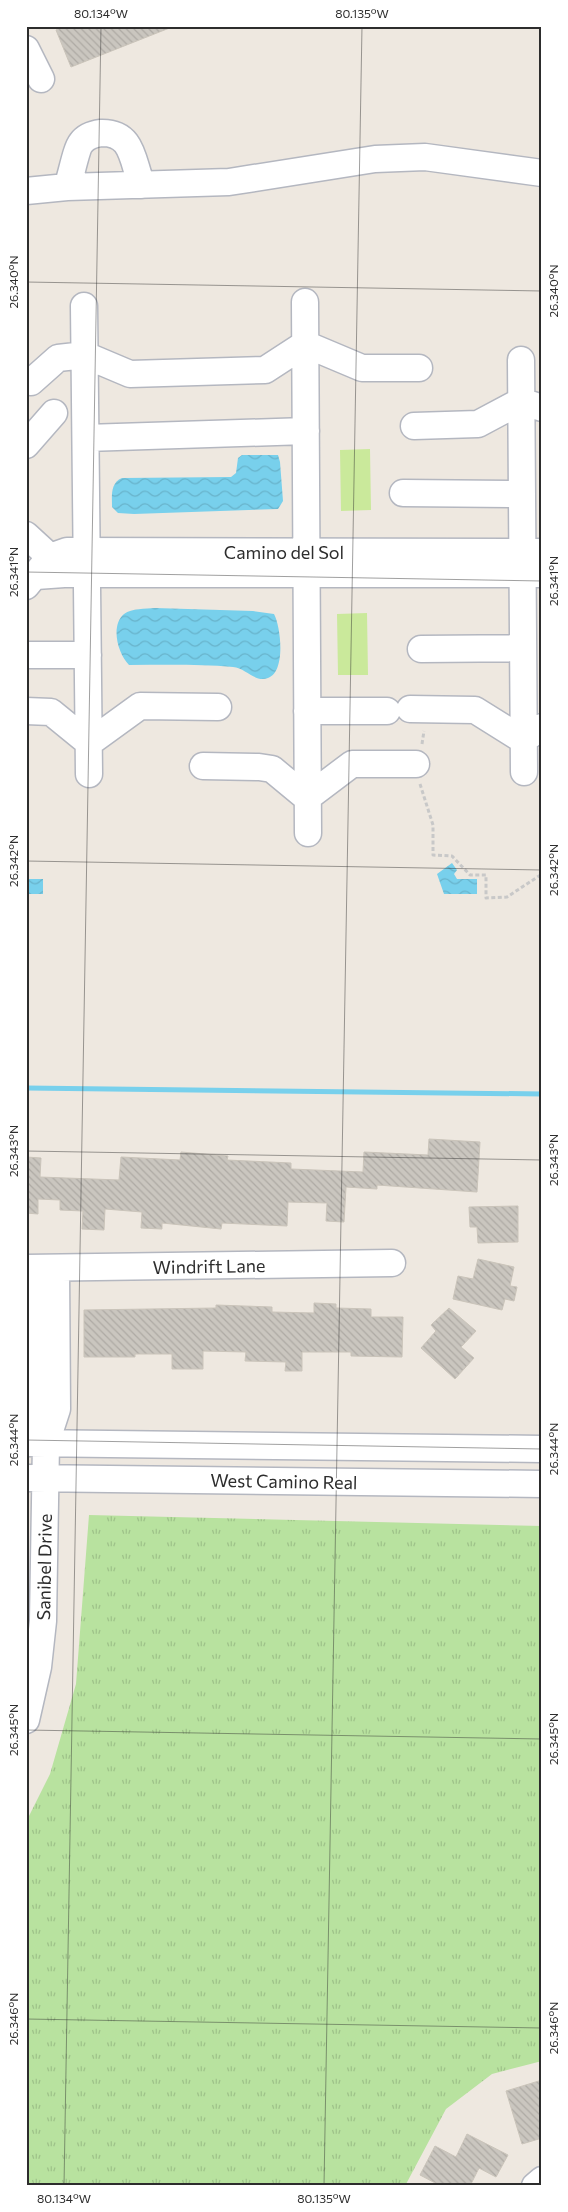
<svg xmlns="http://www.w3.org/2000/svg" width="568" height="2212" font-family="Commissioner,sans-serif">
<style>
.grass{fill:url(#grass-tufts)}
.pitch{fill:#cae99b}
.water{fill:url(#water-waves)}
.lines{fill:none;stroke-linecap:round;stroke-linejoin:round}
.stream{stroke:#78d0ec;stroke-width:5}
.building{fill:url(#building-back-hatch);stroke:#cac4ba}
.minor-casing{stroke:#b4b7c0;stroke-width:29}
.path{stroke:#c8c8c8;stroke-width:3;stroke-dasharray:4 2.5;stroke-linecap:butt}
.minor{stroke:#fff;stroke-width:26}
.ticks{fill:none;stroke:#2d2d2d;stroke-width:1;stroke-opacity:0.45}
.labels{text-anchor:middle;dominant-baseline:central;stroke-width:4;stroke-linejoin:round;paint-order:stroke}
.street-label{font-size:18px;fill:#2d2d2d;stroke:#fff}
.neatline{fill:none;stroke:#2d2d2d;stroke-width:2}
.ticks-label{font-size:12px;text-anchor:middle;fill:#2d2d2d}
</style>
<defs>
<pattern id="grass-tufts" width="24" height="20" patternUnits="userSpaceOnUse" patternTransform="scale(1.25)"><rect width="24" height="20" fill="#b8e29f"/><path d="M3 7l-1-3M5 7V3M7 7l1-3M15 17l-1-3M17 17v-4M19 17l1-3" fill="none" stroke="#9ec289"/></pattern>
<pattern id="water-waves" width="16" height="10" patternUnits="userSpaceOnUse" patternTransform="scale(1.25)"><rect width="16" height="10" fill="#78d0ec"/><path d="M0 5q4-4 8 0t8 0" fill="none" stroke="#68b3cb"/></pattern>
<pattern id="building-back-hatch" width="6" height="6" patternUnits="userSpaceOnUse" patternTransform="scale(1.25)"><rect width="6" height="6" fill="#cac6bf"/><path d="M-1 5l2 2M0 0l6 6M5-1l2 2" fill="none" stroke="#aeaaa4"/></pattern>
</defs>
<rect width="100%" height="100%" fill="#eee8e0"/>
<!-- grass -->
<path class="grass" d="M89,1515L542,1526V2061L492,2074L446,2109L405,2186H26V1822L50,1774L76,1684Z"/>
<!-- pitch -->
<path class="pitch" d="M370,449L371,510L341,511L340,450Z
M367,613L368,675H338L337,614Z"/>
<!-- water -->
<path class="water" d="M242,455H278L280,462L283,501L278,509L134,514L118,513L112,507C112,496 110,483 122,478L231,477L236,473L238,458Z
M155,608L253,611L274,614C281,627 286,672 268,678C255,683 246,668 233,667C199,664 164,665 129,665C118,654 110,626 124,614C132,608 145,609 155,608Z
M452,863L457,870L454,874L457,879H477V894H444L437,874Z
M26,879H43V894H26Z"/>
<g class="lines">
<!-- stream -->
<path class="stream" d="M26,1088L542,1094"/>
</g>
<!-- building -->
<path class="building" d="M65,26H172V27L71,67L56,30Z
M429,1139L480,1142L477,1192L377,1185V1189L346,1187L344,1222L326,1221L327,1203L288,1202L287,1226L222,1223L221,1229L162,1223V1229L141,1228L142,1212L105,1209L104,1230L82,1229L83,1211L60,1210V1200L38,1199V1214L26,1213V1157L41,1158L40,1177L119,1180L121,1157L180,1160L181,1152L228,1156L227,1160L291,1163V1169L363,1172L364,1152L428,1155Z
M518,1206V1242L478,1243L477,1227H470L469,1207Z
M478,1259L514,1267L510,1286L517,1287L514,1301L505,1299L502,1310L453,1299L458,1276L473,1279Z
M314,1303L336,1304V1308L371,1309V1317H403L402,1357L351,1356V1352H302V1371H285L286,1362L245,1361L246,1352L203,1351V1369H172V1354H135V1357H84V1310L216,1308V1305L272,1307V1312L314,1313Z
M449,1308L476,1331L461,1347L474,1358L455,1379L421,1348L436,1331L431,1325Z
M542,2080V2138L522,2144L506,2091Z
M467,2134L508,2155L496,2177L479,2168L470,2186H441L420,2175L435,2146L456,2157Z"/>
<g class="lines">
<defs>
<path id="minor" d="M26,49L41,79
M67,187C71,177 76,149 81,143C86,136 93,134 101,133C134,132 132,162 142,185
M26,191L67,187L229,182L375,159L425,157L542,173
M305,302L308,833
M84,306L89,774
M521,360L524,772
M31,382L58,358L85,355L130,374L265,370L305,344L362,368H419
M414,426L478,424L521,401L542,408
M86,438L306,431
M26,445L54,413
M403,493L522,494
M26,535L50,557
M36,576L64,574H542
M26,586L50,557L67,551L542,552
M421,649L523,648
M26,655H88
M410,709L475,710L523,740L542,727
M26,711L51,712L89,743L140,706L218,707
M307,711H387
M203,766L259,767L272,769L307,798L352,764H416
M26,1268L392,1263
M37,1269L35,1411L46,1443
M26,1443L542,1449
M26,1478L542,1484
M26,1720L38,1667L43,1621L46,1443L57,1409L56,1269
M535,2186L542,2180"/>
</defs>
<!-- minor casing -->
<use href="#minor" class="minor-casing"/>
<!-- path -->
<path class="path" d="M422,744L424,731
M420,784L433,825V855L452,856L470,875H486V898L507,897L542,874"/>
<!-- minor -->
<use href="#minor" class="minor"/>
</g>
<!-- ticks -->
<path class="ticks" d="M26,282L542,291M26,572L542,581M26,861L542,870M26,1151L542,1160M26,1440L542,1449M26,1730L542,1739M26,2019L542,2028M64,2186L101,26M324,2186L362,26"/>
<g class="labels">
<!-- street labels -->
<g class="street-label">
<text x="284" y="552">Camino del Sol</text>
<text transform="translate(209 1266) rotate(-1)">Windrift Lane</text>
<text transform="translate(284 1481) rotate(1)">West Camino Real</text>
<text transform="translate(44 1567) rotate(-89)">Sanibel Drive</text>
</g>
</g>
<!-- border -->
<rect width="568" height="2212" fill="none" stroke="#ffffff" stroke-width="55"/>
<rect x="28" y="28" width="512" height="2156" class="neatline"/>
<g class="ticks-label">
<text x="101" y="18">80.134°W</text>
<text x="362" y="18">80.135°W</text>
<text transform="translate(14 282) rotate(-90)" y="4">26.340°N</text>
<text transform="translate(554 291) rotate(-90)" y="4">26.340°N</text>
<text transform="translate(14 572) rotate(-90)" y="4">26.341°N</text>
<text transform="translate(554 581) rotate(-90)" y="4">26.341°N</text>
<text transform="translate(14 861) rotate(-90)" y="4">26.342°N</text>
<text transform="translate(554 870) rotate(-90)" y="4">26.342°N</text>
<text transform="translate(14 1151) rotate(-90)" y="4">26.343°N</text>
<text transform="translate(554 1160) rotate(-90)" y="4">26.343°N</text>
<text transform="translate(14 1440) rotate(-90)" y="4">26.344°N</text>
<text transform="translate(554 1449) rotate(-90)" y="4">26.344°N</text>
<text transform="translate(14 1730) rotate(-90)" y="4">26.345°N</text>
<text transform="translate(554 1739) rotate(-90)" y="4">26.345°N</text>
<text transform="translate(14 2019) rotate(-90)" y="4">26.346°N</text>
<text transform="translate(554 2028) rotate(-90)" y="4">26.346°N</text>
<text x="64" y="2203">80.134°W</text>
<text x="324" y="2203">80.135°W</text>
</g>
</svg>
